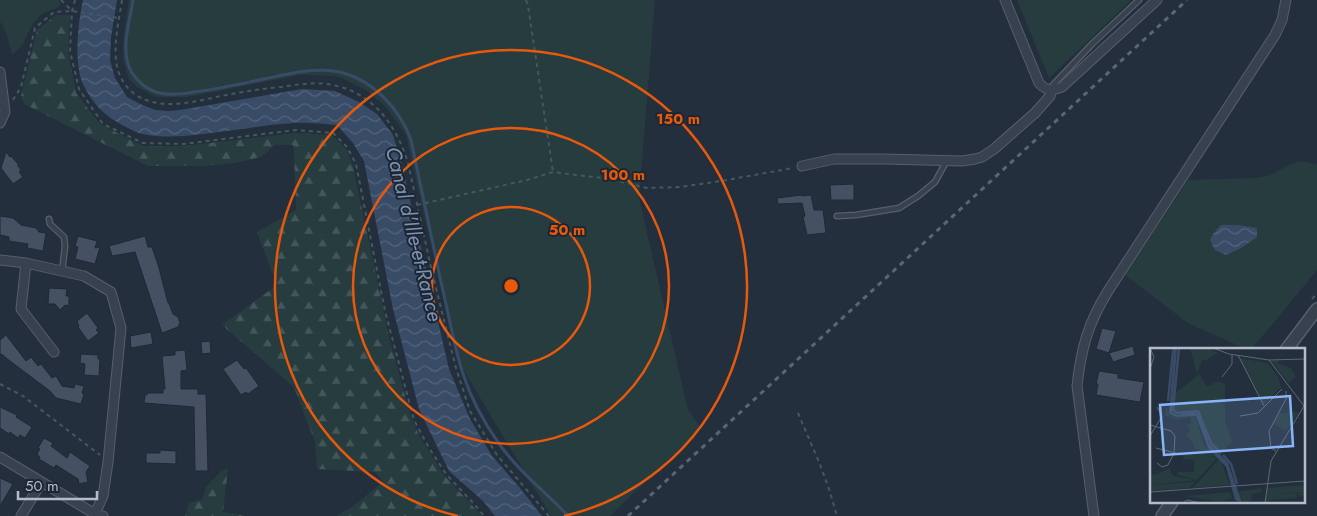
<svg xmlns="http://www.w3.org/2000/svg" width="1317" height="516" font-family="Jost,sans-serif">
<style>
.green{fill:#263c3f}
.forest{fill:url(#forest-firs)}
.water{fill:url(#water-waves)}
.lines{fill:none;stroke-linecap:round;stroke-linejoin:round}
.stream{stroke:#394c67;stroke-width:3}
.building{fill:#455162;stroke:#1f2835}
.service-casing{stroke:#565f6c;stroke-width:7}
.minor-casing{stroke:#565f6c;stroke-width:11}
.tertiary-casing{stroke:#565f6c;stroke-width:14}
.path{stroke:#44595c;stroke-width:2;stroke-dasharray:4 4;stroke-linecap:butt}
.service{stroke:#38414e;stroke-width:4.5}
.minor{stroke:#38414e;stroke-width:9}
.tertiary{stroke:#38414e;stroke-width:11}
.rail{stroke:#5a6575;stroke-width:3;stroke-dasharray:5 5;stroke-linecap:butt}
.ring{fill:none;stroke:#e8590c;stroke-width:2.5}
.labels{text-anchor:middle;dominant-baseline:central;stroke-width:4;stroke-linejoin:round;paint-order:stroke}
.water-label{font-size:21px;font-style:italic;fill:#7c92b1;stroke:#1d2633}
.inset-river{fill:none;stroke:#394c67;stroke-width:2.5}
.inset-road{fill:none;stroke:#5e6776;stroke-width:1}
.view{fill:#8ab4f8;fill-opacity:0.15;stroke:#8ab4f8;stroke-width:2.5}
.inset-edge{fill:none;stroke:#b4bcc9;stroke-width:2.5}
.centre{fill:#e8590c;stroke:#1d2633;stroke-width:2.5}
.ring-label{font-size:15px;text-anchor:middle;font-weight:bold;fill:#e8590c;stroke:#1d2633;stroke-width:4;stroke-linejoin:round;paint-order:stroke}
</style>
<defs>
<pattern id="forest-firs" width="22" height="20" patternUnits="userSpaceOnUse" patternTransform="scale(1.25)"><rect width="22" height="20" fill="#263c3f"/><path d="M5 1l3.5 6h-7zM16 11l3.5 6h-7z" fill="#435659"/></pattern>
<pattern id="water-waves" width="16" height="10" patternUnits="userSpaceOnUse" patternTransform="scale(1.25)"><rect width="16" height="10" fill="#394c67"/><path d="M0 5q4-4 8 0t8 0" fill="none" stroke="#53647b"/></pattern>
</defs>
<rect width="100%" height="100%" fill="#242f3e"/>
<!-- green -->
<path class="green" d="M0,0H58L61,4L57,8L43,13L37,19L32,25L22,46L12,55L7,35L0,21Z
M129,0H655L639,198L688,410L701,428L610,516H551L461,366L420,198L406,135L385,106L366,90L337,76L301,75L187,97H156L137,87L129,79L123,60V39Z
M1017,0H1131L1049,78Z
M1301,161L1317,164V270L1251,350H1248L1188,323L1125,275L1188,180L1255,178L1268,176L1291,164Z"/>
<!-- forest -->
<path class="forest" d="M56,15H70L68,52L76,93L100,124L143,146H185L294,133L332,135L347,150L353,166L389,337L410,414L418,433L443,474L482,516H336L352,507L383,482L375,472L317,469L315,442L294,387L222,325L277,285L257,232L296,210L294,152L293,145H275L261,157L235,163L204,166H148L24,104L21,96L37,30Z
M228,468L223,512L247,516H185L189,503L203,499L206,487L220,472Z"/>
<!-- water -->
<path class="water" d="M83,0H117L111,37L110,60L115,78L127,97L140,104L155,110L168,111L180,110L302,89L335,91L359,102L377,114L393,135L401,161L449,369L470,419L492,456L520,488L542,516H495L483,501L449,471L419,409L393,309L364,161L353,143L337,125C323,124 309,122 295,123C272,124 250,128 227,131C201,134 174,139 148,135C137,134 126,127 117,122C103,114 91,101 84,86C73,65 78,23 83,0Z
M1221,225H1237L1257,228V237L1241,248L1226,255L1215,250L1210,240L1213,234Z"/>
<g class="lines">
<!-- stream -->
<path class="stream" d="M133,0C130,19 122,45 128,64C132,77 144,88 156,92C168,96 183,94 194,92C219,89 244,83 269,78C291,73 317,67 340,72C373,80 400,109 411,140C421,187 431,235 441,282C448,311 453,342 462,371C470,396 484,423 500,445C519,472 546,492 568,516"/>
</g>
<!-- building -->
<path class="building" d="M6,152L10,157L11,156L18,164V166L21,170L19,172L23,177L13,184L1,168Z
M854,184V200H831L830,185Z
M802,195V196L811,195L814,210H823L826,233L807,235L803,217L805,216L802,203L778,204L777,198Z
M0,216L13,218L21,225L36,228L39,232L46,233L43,251L27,248L28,244L9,241V237L0,235Z
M78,236L97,241L95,248L100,247L95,264L75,259L78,247L75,246Z
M145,236L148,247H152L159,268L168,303H169L173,314L178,317L180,323L178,327L162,333L135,252L112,256L109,246Z
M49,288L67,289L66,296H69V306L65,305L60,310L55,304H48Z
M87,313L98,328L96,330L99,333L88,341L78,327L79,326L77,321Z
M1102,328L1116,331L1109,353L1096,349Z
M151,332L153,344L131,348L130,336Z
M6,335L26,361L31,357L38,366L41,364L52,378L56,376L62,386L74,388L75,384L84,386L82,393L84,394L81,404L56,398L50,391L6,358L3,355L0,354V340Z
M210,341L211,353L202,354L201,342Z
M1133,346L1135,355L1113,362L1109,353Z
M185,350L187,370L181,371V389H198V394H206L208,471H195L194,407L144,403L145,395H147V393H163V389H165L162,356L175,355V351Z
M81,354L98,355V359H100L99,376L84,375L85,364L80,363Z
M237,360L244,369L246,368L259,386L248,394L246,392L241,395L223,369Z
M1099,371L1118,374V378L1144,382L1140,402L1096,395L1098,384H1096Z
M0,407L17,415L16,417L32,427L25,438L20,435L18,438L10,432L9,434L0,428Z
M44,438L53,443L51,446L67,458L70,452L90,466L86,472L88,482L79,484L78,479L56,465L54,468L39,459L40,457L37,454L40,449L38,448Z
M160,450L176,451V464L146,463V453H160Z
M0,478L13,484L0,506Z"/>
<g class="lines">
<defs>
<path id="service" d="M1052,90L1053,85L1093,43L1139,0
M837,216L856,215L899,208L918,196L935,182L946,162
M49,219L50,224L64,237L65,246L62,272"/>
<path id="minor" d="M1005,0L1039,83C1046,91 1053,91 1062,87L1157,0
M0,72L5,112L0,123
M802,166L834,159H885L962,161L975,159L982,157L994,149L1035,113L1050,96L1052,90
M0,260L26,263L84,276L111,292L121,328L108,462L103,496L94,516
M26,263L21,309L54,352
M0,457L95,514L103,516
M21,516L41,483
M1094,516L1077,386C1081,349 1088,323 1108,291L1275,35L1282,20L1286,0"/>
<path id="tertiary" d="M1286,350L1317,309
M1162,516L1172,502"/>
</defs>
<!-- service casing -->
<use href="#service" class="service-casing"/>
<!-- minor casing -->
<use href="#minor" class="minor-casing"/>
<!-- tertiary casing -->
<use href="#tertiary" class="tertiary-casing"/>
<!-- path -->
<path class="path" d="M61,0L72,11
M75,0L72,11L70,51L79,89L103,124L143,143L184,144L296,130L333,133L347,147L356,164L385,311L414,420L429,448L446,474L475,505L484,516
M122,0C119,20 114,40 116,60C117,74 125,88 136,95C162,111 193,102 221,96C241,92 260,89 281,87C299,84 319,81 337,86C375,95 397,127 408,163L432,272L456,368L470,411L497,455L549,516
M526,0L528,6L553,172
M13,100L21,87L35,28L54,12L72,11L119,18
M417,205L527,180L553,172L610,179L647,188L680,187L721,181L793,168
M1312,299L1317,293
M0,384L23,396L100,455
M798,413L819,462L829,489L837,516"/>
<!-- service -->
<use href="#service" class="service"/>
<!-- minor -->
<use href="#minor" class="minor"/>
<!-- tertiary -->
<use href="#tertiary" class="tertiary"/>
<!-- rail -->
<path class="rail" d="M628,516L1187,0"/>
</g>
<!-- distance rings -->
<g class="ring">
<circle cx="511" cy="286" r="79"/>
<circle cx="511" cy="286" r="158"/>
<path d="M458 516A236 236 0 1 1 564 516"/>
</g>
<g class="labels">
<!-- water labels -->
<g class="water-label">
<text transform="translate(414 234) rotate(76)">Canal d'Ille-et-Rance</text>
</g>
</g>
<!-- overview -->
<g transform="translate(1150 348)">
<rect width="155" height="155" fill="#242f3e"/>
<path d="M90,10L118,15L128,29L131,39L114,57ZM50,26L57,39L68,33L75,36V72L82,94L70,107L58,90L49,65L44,62L26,65L23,62L24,46ZM139,64H149L136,83L123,76L128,66ZM19,121L23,128L47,132L0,137V128ZM80,144L82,150L71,154L34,148ZM155,144L147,145L146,150L120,152L128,146Z" fill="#263c3f"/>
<path d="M57,0L68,5L56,12H52L47,27L40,0ZM129,11V16L141,20L146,29L139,35L121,13ZM17,58L19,65L25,70L40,68L46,69L54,96L65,108H53L68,109L47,132L27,127L28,124H44V112L33,111L35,102L36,106H45L51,102L45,101L42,93L35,87L40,83L37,78L41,75L40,69L26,72L14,67ZM70,111L80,137L43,140L69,111ZM45,134L39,140L0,143V137ZM155,137V148L147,147L150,144L128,146L116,155V140ZM111,140L112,144L102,146L100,155H94L87,144Z" fill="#263c3f"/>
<path d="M20,0H27L22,64L28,67L44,63L50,67L59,95L78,115L92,155L85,152L76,119L58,100L46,68L26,69L19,65L24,3Z" fill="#394c67"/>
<path class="inset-river" d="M29,0L23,62L27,65L48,63L61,95L71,105M18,53L23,3M73,107L81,116L87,136"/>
<path class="inset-road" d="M63,0L79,6L119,12L154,58M88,7L114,58M119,12L155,11M0,21L4,9L0,0M72,29L82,16V7M90,68L108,65L132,41M0,77L21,83L25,88L24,105L18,117L12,119L7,115M0,88L12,68L7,59M6,100L33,107M126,103L121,100L119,83L136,51V43M0,144L155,133M33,155L37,152L51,155M115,155L121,113L154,58"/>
<path class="view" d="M140,48L143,98L14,107L10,57Z"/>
<rect width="155" height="155" class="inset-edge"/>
</g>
<circle cx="511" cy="286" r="8" class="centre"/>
<g class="ring-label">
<text x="678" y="124">150 m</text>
<text x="623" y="180">100 m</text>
<text x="567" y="235">50 m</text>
</g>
<!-- scale -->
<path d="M18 491v8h79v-8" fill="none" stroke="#b4bcc9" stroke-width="2.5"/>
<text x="25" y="491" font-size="15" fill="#b4bcc9" stroke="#1d2633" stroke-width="4" paint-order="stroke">50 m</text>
</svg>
